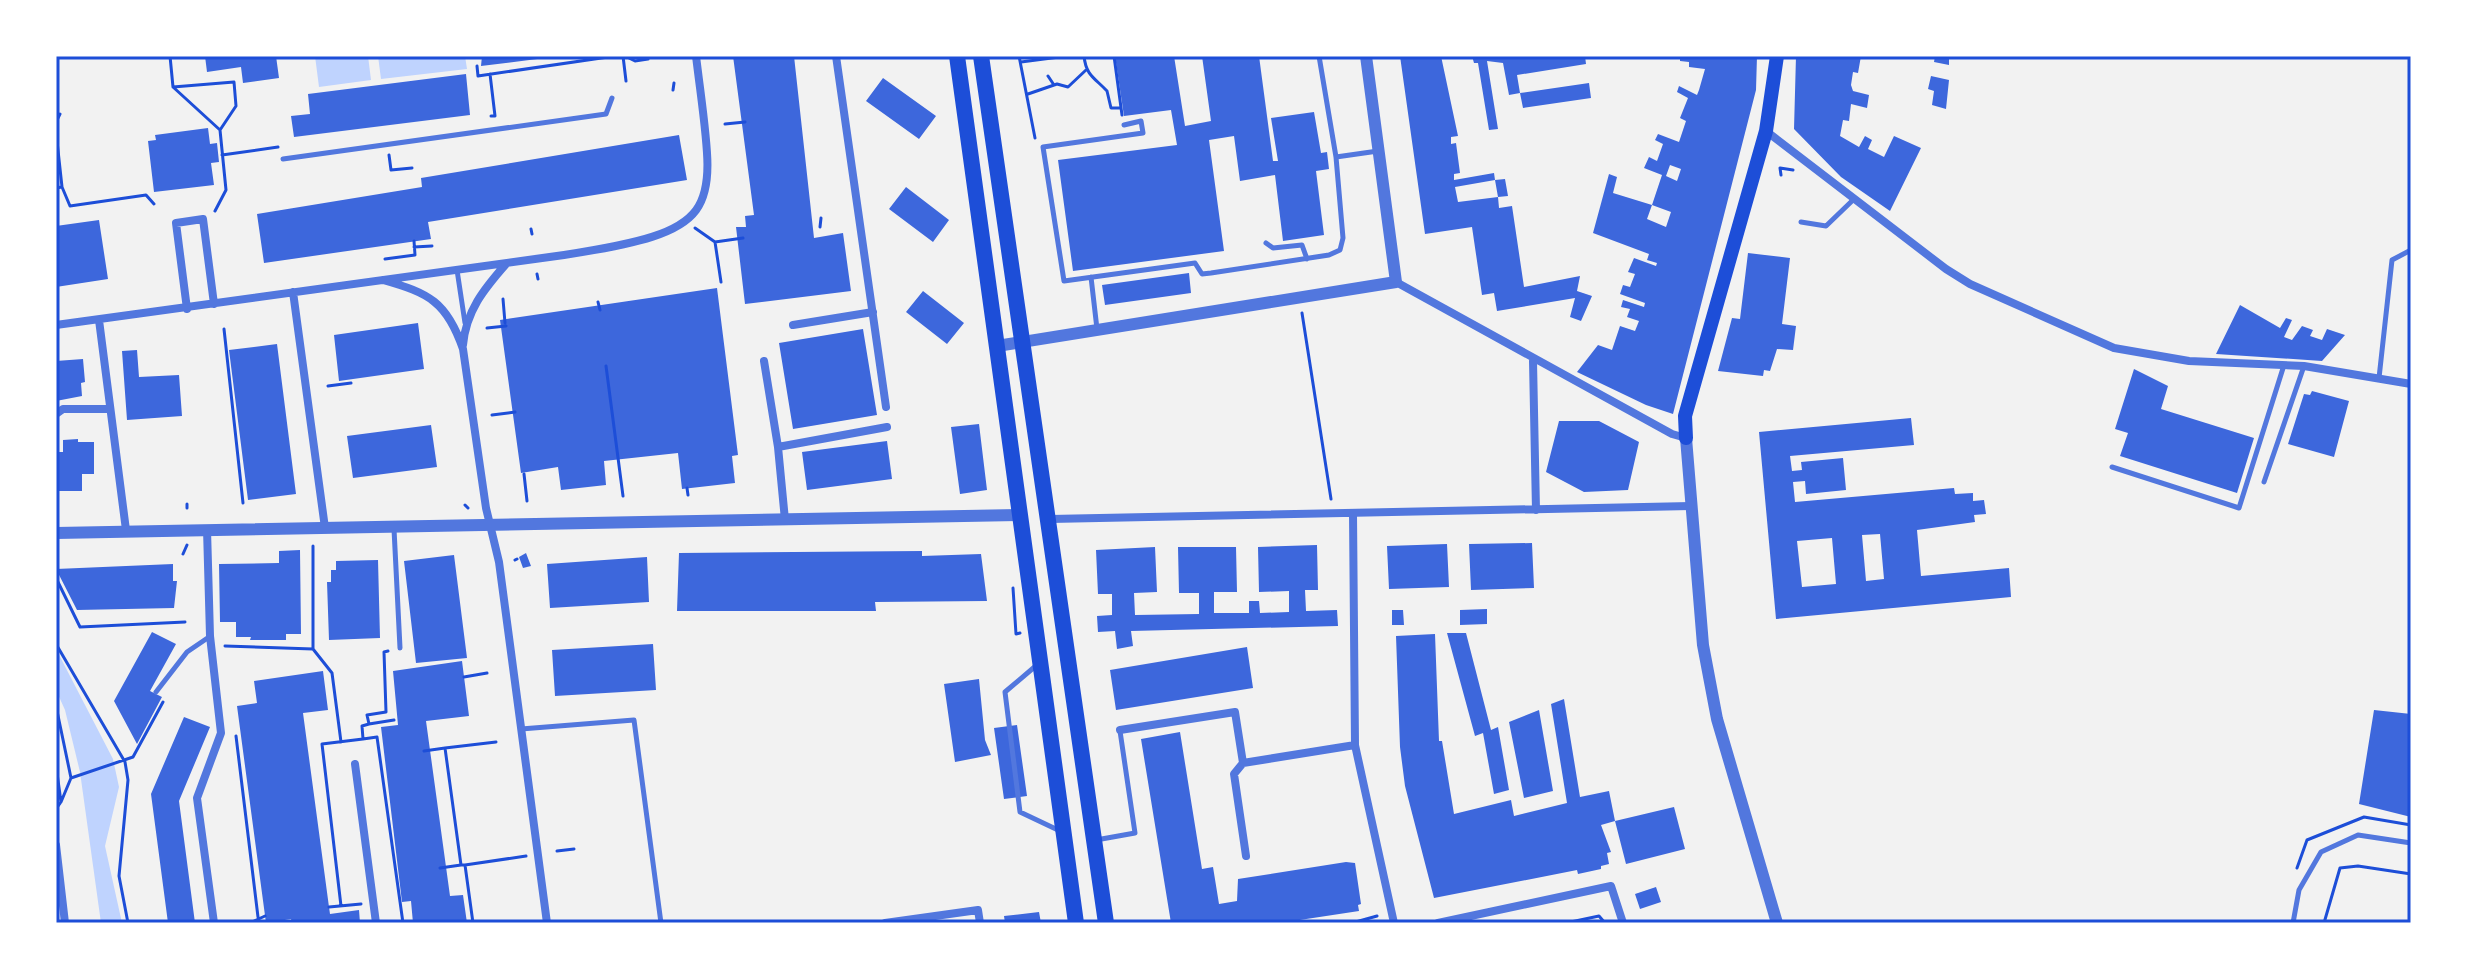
<svg xmlns="http://www.w3.org/2000/svg" width="2467" height="979" font-family="Roboto,sans-serif">
<style>
.water{fill:#bfd3fe}
.building{fill:#3d67dc;fill-rule:evenodd}
.lines{fill:none;stroke-linecap:round;stroke-linejoin:round}
.path{stroke:#1d4ed8;stroke-width:3}
.service{stroke:#5277de;stroke-width:5}
.minor{stroke:#5277de;stroke-width:8}
.tertiary{stroke:#5277de;stroke-width:12}
.secondary{stroke:#1d4ed8;stroke-width:14}
.primary{stroke:#1d4ed8;stroke-width:16}
.neatline{fill:none;stroke:#1d4ed8;stroke-width:3}
</style>
<rect width="100%" height="100%" fill="#f2f2f2"/>
<!-- water -->
<path class="water" d="M315,56H368L371,80L319,87Z
M378,56H465L467,69L381,79Z
M56,649L113,759L119,787L105,846L122,923H101L80,772L65,710L56,690Z"/>
<!-- building -->
<path class="building" d="M205,56H276L279,78L243,83L241,67L207,72Z
M482,56H545V58L481,66Z
M733,56H794L814,238L843,233L851,291L745,304L736,227H746L745,216L754,215Z
M1115,56H1174L1185,126L1211,121L1202,56H1259L1273,161H1278L1271,118L1314,112L1321,153L1327,152L1329,169L1316,171L1324,235L1283,241L1275,175L1240,181L1234,136L1209,140L1224,251L1073,271L1058,160L1177,145L1171,110L1124,116Z
M1400,56H1441L1458,136L1451,137V144L1456,143L1460,173L1454,174V180L1494,173L1495,180L1455,187L1458,202L1498,197L1499,208L1512,206L1524,287L1580,276L1577,291L1592,296L1581,321L1570,317L1575,298L1497,311L1494,293L1482,295L1472,227L1425,234Z
M1472,56H1585L1586,64L1517,75L1520,93L1509,95L1503,63L1487,61L1498,129L1489,130L1478,63H1474Z
M1680,56H1757L1756,90L1673,414L1646,405L1577,372L1598,345L1612,350L1620,326L1635,331L1639,321L1627,317L1630,309L1621,307L1623,300L1644,307L1645,303L1620,294L1623,285L1630,287L1635,274L1628,272L1634,258L1656,266L1657,263L1647,260L1649,254L1593,233L1609,174L1617,177L1613,193L1652,205L1647,219L1666,227L1671,212L1652,205L1662,175L1644,168L1649,157L1657,161L1663,144L1655,140L1658,134L1679,142L1686,121L1680,118L1688,98L1677,92L1679,86L1697,95L1699,90L1705,69L1689,67V62L1680,61ZM1670,165L1681,169L1677,181L1666,176Z
M1796,56H1861L1858,73L1853,72L1851,85L1853,91L1869,95L1867,108L1851,104L1849,121L1843,120L1840,136L1859,147L1865,136L1872,140L1868,149L1884,157L1894,136L1921,148L1890,211L1841,177L1794,129Z
M1935,56H1949V65L1934,62Z
M466,74L470,115L294,137L291,116L310,114L308,94Z
M1931,76L1949,80L1946,109L1932,105L1934,91L1928,89Z
M883,78L936,116L919,139L866,101Z
M1589,83L1591,98L1523,108L1520,93Z
M208,128L210,144L217,143L219,162L211,163L214,185L154,192L148,141L156,140L155,135Z
M679,135L687,180L428,222L431,239L264,263L257,214L422,187L421,178Z
M1505,179L1508,196L1498,197L1495,180Z
M906,187L949,220L933,242L889,209Z
M99,220L108,279L56,287V226Z
M1748,253L1790,258L1782,324L1796,326L1793,350L1777,349L1770,371L1764,370L1763,376L1718,371L1732,318L1740,319Z
M1189,273L1191,293L1105,305L1102,285Z
M717,288L738,455L732,456L735,483L682,489L678,453L604,461L606,485L561,490L558,467L521,473L500,320Z
M923,291L964,323L947,344L906,312Z
M2240,305L2280,328L2286,318L2292,320L2284,337L2292,340L2302,326L2313,330L2310,336L2322,340L2327,329L2345,335L2322,361L2216,354Z
M418,323L424,369L339,381L334,335Z
M863,329L877,415L793,429L779,343Z
M277,344L296,494L248,500L229,350Z
M137,350L139,377L179,375L182,416L127,420L122,351Z
M83,359L85,382L81,383L82,396L56,401V361Z
M2134,369L2168,386L2161,409L2254,438L2237,493L2120,456L2128,433L2115,429Z
M2312,391L2349,401L2334,457L2288,444L2304,394L2310,395Z
M1911,418L1914,445L1790,456L1792,471L1802,470L1801,462L1843,458L1846,490L1806,494L1805,481L1793,482L1795,502L1954,488L1955,494L1973,493V501L1984,500L1986,514L1974,515L1975,522L1917,530L1921,576L2009,568L2011,597L1776,619L1759,432ZM1880,534L1884,579L1866,581L1862,535ZM1832,538L1836,584L1802,587L1797,541Z
M1559,421H1599L1639,442L1628,490L1584,492L1546,472Z
M979,424L987,490L960,494L951,427Z
M431,425L437,467L353,478L347,436Z
M78,439V442H94V474H82V491H59L56,452H63V440Z
M887,441L892,479L807,490L802,452Z
M1532,543L1534,588L1471,590L1469,544Z
M1447,544L1449,587L1389,589L1387,546Z
M1317,545L1318,590H1305L1306,611L1337,610L1338,626L1131,631L1133,646L1117,649L1115,631L1098,632L1097,616L1112,615V594H1098L1096,550L1155,547L1157,592L1134,593L1135,615L1199,614V593H1179L1178,547H1236L1237,592H1214V613H1249V601H1259L1260,613L1289,612V591L1259,592L1258,547Z
M300,550L301,634H286V640H250L251,637H236V622H220L219,564L279,563V551Z
M922,551V556L981,554L987,601L875,602L876,611H677L679,553Z
M526,553L531,566L523,568L519,557Z
M454,555L467,658L416,663L404,561Z
M647,557L649,602L550,608L547,564Z
M378,560L380,638L329,640L327,582H331V570H336V561Z
M173,564V581H177L174,608L77,610L56,569Z
M1487,609V624L1460,625V610Z
M1392,610H1403L1404,625H1392Z
M152,632L176,644L150,691L162,697L137,744L114,701Z
M1447,633H1466L1491,730L1498,727L1509,790L1494,794L1483,733L1475,736Z
M1435,634L1439,741H1442L1454,814L1511,800L1514,816L1567,803L1551,704L1564,699L1580,797L1609,791L1615,821L1674,807L1685,849L1626,864L1615,821L1601,825L1611,852L1607,853L1609,864L1601,866V869L1578,874L1577,870L1434,898L1405,786L1400,747L1396,636Z
M653,644L656,690L555,696L552,650Z
M1247,647L1253,688L1116,710L1110,670Z
M462,661L469,716L426,721L450,896L463,895L467,923H413L411,901L402,902L381,727L398,725L393,671Z
M323,671L328,710L303,713L329,907L330,914L359,910L360,923H292L291,919L266,923L237,706L257,703L254,681Z
M979,679L985,740L991,755L955,762L944,684Z
M1539,710L1553,791L1524,798L1509,722Z
M2374,710L2411,714V817L2359,804Z
M184,717L210,727L179,801L195,923H168L151,794Z
M1017,725L1027,796L1004,799L994,728Z
M1180,732L1202,869L1213,867L1219,904L1237,901L1238,879L1346,862L1355,863L1361,904L1358,905L1359,911L1280,923H1171L1141,739Z
M1656,887L1661,902L1640,909L1635,894Z
M1039,912L1041,923H1005L1004,916Z"/>
<g class="lines">
<!-- path -->
<path class="path" d="M170,56L173,87L234,82L236,106L220,130L226,190L215,211
M623,56L626,81
M625,56L635,61L648,59
M1019,56L1035,138
M1084,56C1086,76 1095,78 1107,91L1111,108H1121
M1114,56L1122,115
M1021,62L1067,56
M477,66L478,76L615,56
M490,74L495,116H491
M1048,76L1054,85
M173,87L220,130
M673,90L674,83
M1028,94L1057,84L1068,87L1086,70
M56,122L60,114
M725,124L745,122
M56,132L62,187L56,188
M222,155L278,147
M389,155L391,170L412,168
M1781,175L1780,168L1793,170
M62,187L70,206L146,195L154,204
M820,227L821,218
M695,228L715,242
M531,229L532,234
M414,247L432,246
M385,259L415,255L414,241
M537,274L538,279
M721,282L715,242L743,238
M503,299L505,323
M598,302L600,310
M1302,313L1331,499
M487,328L506,326
M224,329L243,503
M606,366L623,496
M328,386L351,383
M492,415L515,412
M524,474L527,501
M687,488L688,495
M465,505L468,508
M187,508V504
M313,546V649L332,673L341,742
M183,554L187,545
M515,560L517,559
M56,578L80,627L185,622
M1013,588L1016,634L1020,633
M56,644L125,762L128,780L119,876L128,923
M225,646L313,649
M464,677L487,673
M56,706L71,778L61,802
M369,724L394,720
M236,736L258,917
M363,739L377,737L403,923
M424,751L445,748
M56,766L61,802L56,809
M71,778L133,757L163,702
M557,851L574,849
M465,865H461L445,748L496,742
M440,868L461,865
M2297,868L2307,840L2364,817L2411,825
M341,906L322,744L363,739L362,726L369,724L367,715L386,712L384,652L388,651
M329,907L361,904
M250,923L265,916
M473,923L465,865L526,856
M514,923H518
M1352,923L1377,916
M1566,923L1599,916L1605,923
M2324,923L2340,868L2358,866L2411,874"/>
<!-- service -->
<path class="service" d="M1124,125L1141,121L1143,133L1043,147L1064,281L1195,263L1202,274L1211,273L1329,255L1340,250L1343,238L1336,157L1319,56
M1336,157L1378,151
M283,159L606,114L612,98
M1801,222L1826,226L1853,200
M1266,243L1273,248L1302,245L1307,259
M457,270L465,323
M1091,277L1097,329
M2379,378L2392,260L2411,250
M2112,467L2239,508L2284,365
M2264,482L2304,366
M394,529L400,648
M1038,664L1005,692L1020,812L1058,830
M156,692L187,652L209,637
M521,729L634,720L661,923
M1096,840L1135,833L1120,731
M2293,923L2299,890L2321,852L2358,835L2411,843"/>
<!-- minor -->
<path class="minor" d="M836,56L886,407
M1766,131L1946,269L1970,284L2114,348L2189,361L2304,366L2411,384
M383,280C429,293 447,302 463,349L486,508L499,562L547,923
M1396,282L1672,434L1686,438
M293,292L325,528
M187,309L176,223L203,219L214,304
M99,320L126,530
M56,325L564,255C731,229 715,212 696,56
M793,325L873,312
M463,345C466,311 484,289 506,264
M764,361L778,447L785,520
M1533,361L1536,510
M56,414L63,409H110
M778,447L887,427
M1353,514L1355,745L1394,923
M1050,519L1691,506
M207,529L210,636L221,733L197,798L214,923
M1120,730L1235,712L1243,763L1355,745
M1243,763L1234,774L1246,856
M355,764L376,923
M56,845L65,923
M885,923L978,910L980,923
M1438,923L1611,886L1623,923"/>
<!-- tertiary -->
<path class="tertiary" d="M997,346L1396,282L1366,56
M1686,438L1703,645L1717,719L1777,923
M56,533L1021,515"/>
<!-- secondary -->
<path class="secondary" d="M1686,438L1685,416L1766,131L1777,56"/>
<!-- primary -->
<path class="primary" d="M957,56L1076,923
M981,56L1106,923"/>
</g>
<!-- border -->
<rect width="2467" height="979" fill="none" stroke="#ffffff" stroke-width="116"/>
<rect x="58" y="58" width="2351" height="863" class="neatline"/>
</svg>
